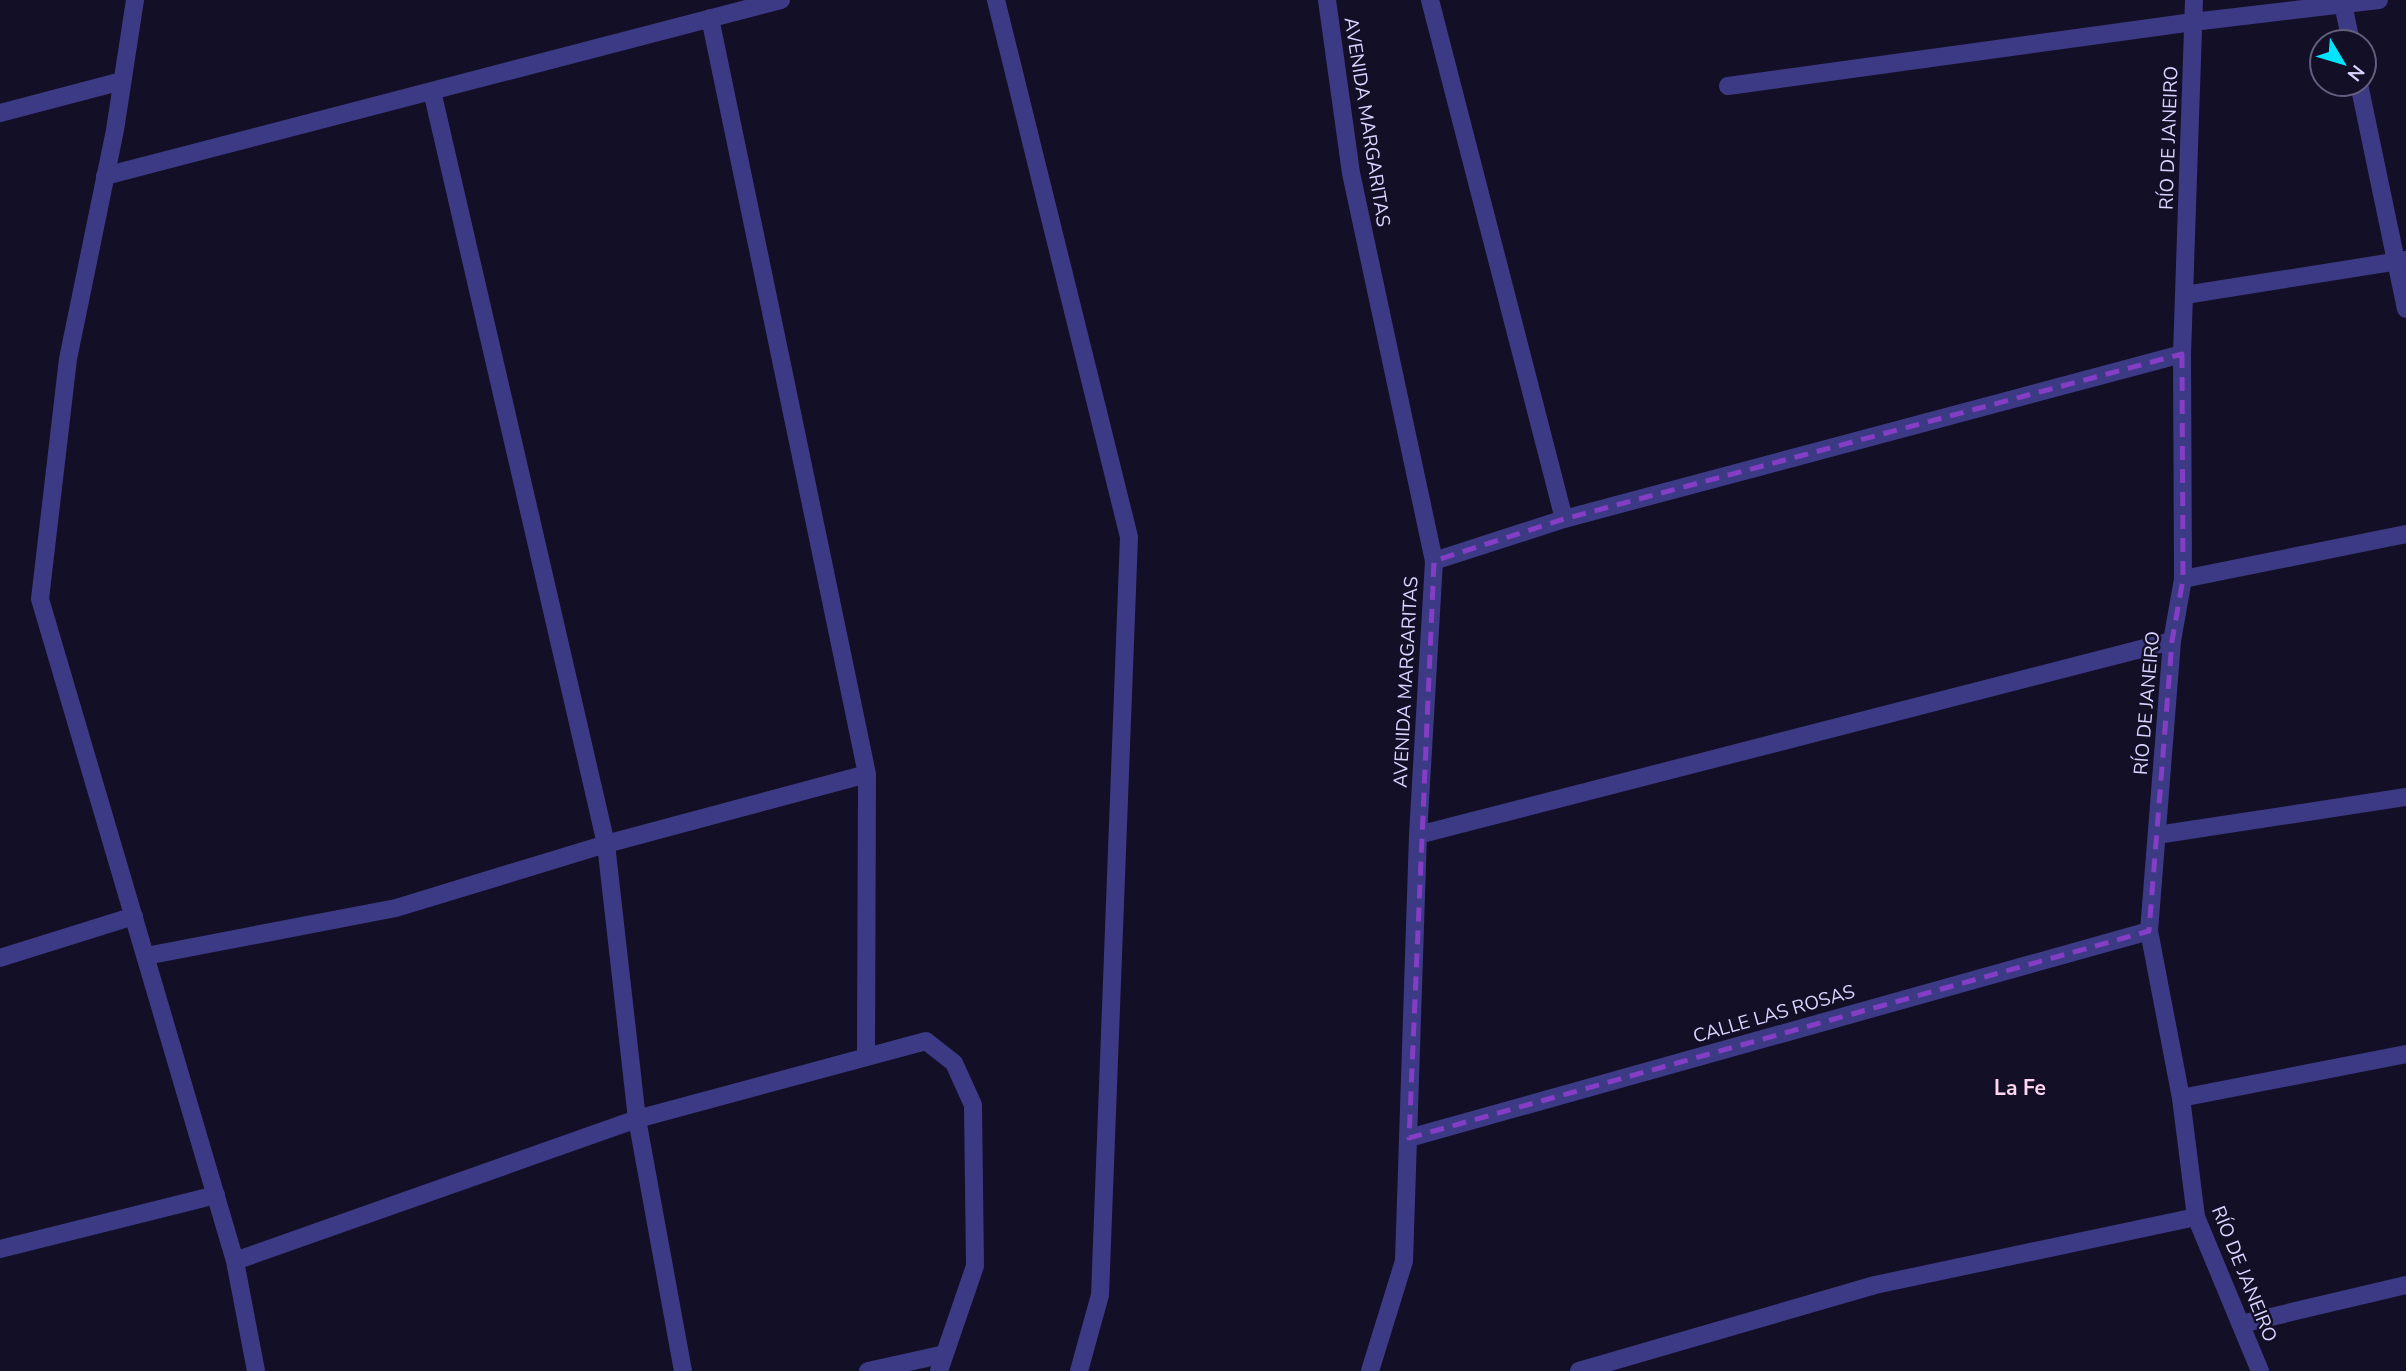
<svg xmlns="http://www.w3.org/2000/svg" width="2406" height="1371" font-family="'Nunito Sans',sans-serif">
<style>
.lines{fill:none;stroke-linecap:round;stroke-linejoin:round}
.minor{stroke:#3d3a85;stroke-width:18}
.tertiary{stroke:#3d3a85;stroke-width:18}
.marked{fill:none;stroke:#843dc5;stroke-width:5;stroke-dasharray:14 9;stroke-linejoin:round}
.labels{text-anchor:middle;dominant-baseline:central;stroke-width:5;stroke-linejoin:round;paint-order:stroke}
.street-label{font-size:19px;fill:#d9d4ff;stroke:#130f26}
.neighbourhood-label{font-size:21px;font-weight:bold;fill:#ffd6f0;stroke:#130f26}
</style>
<rect width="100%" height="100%" fill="#130f26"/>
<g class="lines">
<!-- minor -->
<path class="minor" d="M135,0L115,130L68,359L40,599L235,1261L256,1371
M996,0L1129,537L1100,1295L1079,1371
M1327,0L1351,173L1434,561L1418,835L1404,1261L1370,1371
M1430,0L1564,519
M2343,4L2351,42
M710,18L867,774L866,1057
M2359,84L2406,309
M1728,86L2193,22L2379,0
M432,91L606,844L637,1119L683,1371
M0,113L122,81
M105,176L781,0
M2185,295L2406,260
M1434,561L1564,519L2182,354
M2183,579L2406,534
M1418,835L2172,641
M2157,835L2406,797
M146,956L396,908L606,844L867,774
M0,958L134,916
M2181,1098L2406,1054
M1409,1138L2149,931
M0,1249L216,1195
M235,1261L637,1119L926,1041L954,1063L973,1105L975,1266L939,1371
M2241,1324L2406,1285
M868,1371L945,1354
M1579,1371L1875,1285L2196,1217"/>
<!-- tertiary -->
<path class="tertiary" d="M2194,0L2182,354L2183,579L2172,641L2149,931L2181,1098L2196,1217L2260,1371"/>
</g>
<!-- marked area -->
<path class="marked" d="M2182,354L2183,579L2172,641L2149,931L1409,1138L1434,561L1564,519Z"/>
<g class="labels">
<!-- street labels -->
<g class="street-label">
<text transform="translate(1367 122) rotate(81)">AVENIDA MARGARITAS</text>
<text transform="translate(2169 138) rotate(-88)">RÍO DE JANEIRO</text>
<text transform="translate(1406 682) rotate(-87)">AVENIDA MARGARITAS</text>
<text transform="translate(2147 703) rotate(-85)">RÍO DE JANEIRO</text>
<text transform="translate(1774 1014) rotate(-16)">CALLE LAS ROSAS</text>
<text transform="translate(2244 1274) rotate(68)">RÍO DE JANEIRO</text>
</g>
<!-- neighbourhood labels -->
<g class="neighbourhood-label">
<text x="2020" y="1088">La Fe</text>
</g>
</g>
<!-- north arrow -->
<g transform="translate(2343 63) rotate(128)"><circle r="33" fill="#130f26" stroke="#625e7d" stroke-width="2"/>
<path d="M0-5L12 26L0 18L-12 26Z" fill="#00e5ff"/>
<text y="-10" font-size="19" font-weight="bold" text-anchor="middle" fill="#d9d4ff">N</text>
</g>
</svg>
